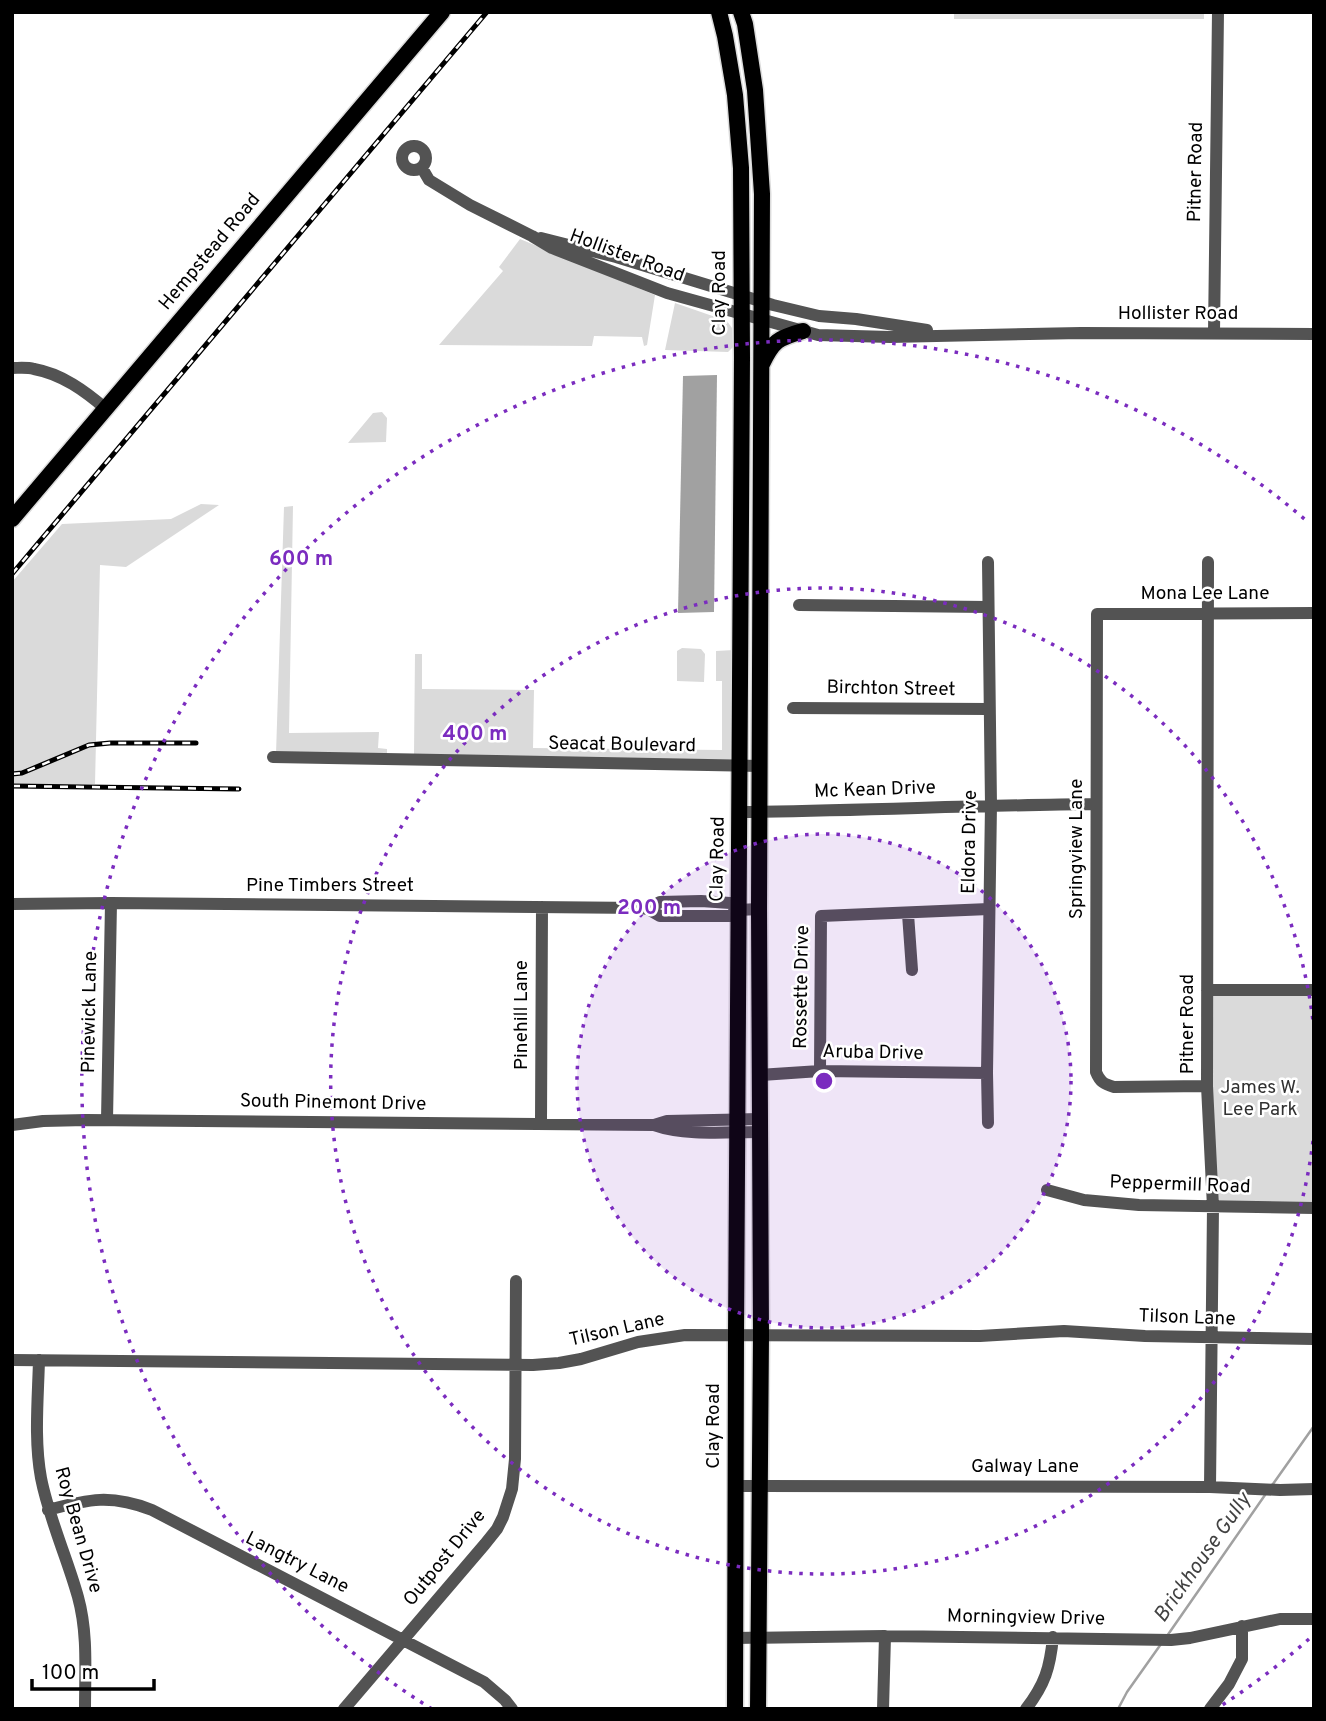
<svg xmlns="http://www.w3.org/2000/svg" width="1326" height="1721" font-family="Overpass,sans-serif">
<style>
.green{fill:#dadada}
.water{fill:#a1a1a1}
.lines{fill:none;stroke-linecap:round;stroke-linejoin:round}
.stream{stroke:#a1a1a1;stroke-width:2.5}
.major-casing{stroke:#dbdbdb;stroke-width:19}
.minor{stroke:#535353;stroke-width:12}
.major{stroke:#000;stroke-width:16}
.rail-casing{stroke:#000;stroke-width:5}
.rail{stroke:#fff;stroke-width:2.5;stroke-dasharray:8;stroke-linecap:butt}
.ring{fill:none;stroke:#7b2cbf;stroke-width:3.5;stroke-dasharray:3.5 7}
.labels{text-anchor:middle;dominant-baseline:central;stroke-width:5;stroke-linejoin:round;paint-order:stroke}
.street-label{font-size:19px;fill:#000;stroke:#fff}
.park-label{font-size:19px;fill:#313131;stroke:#fff}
.water-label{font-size:21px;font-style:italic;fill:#424242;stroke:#fff}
.centre{fill:#7b2cbf;stroke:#fff;stroke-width:3.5}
.ring-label{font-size:21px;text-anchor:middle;font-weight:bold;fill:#7b2cbf;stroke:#fff;stroke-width:5;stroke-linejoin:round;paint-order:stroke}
</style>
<rect width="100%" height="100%" fill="#fff"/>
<!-- green -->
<path class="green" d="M954,12H1204V19H954Z
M520,239L655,295L647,345L644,346L642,337L594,336L592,346L439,345L503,271L499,267Z
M675,303L727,321L732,328L733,347L728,352L665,350Z
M382,412L387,418L386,442L348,443L373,413Z
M201,504L219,505L126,567L100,565L95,784H12V582L62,524L171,519Z
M293,506L289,733L379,732L378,748L387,749V754H414L415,654H422V689L534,690L533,748L722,750V681H716V651L734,650L733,761L276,754L284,507Z
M682,648L701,649L705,654L704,682L677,681V651Z
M1207,990H1314V1208L1213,1207Z"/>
<!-- water -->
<path class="water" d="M717,375L714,612L678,613L683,376Z"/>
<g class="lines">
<!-- stream -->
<path class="stream" d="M1273,1484L1314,1426
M1167,1636L1265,1495
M1118,1709L1127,1692L1161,1644"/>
<defs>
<path id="major" d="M719,12L725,36L735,95L741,168L742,357L736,1335L735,1709
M741,12L745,24L755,90L762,194L759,909L761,1335L758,1709
M762,364C773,341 778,338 803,331
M12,519L442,12"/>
</defs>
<!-- major casing -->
<use href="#major" class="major-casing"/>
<!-- minor -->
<path class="minor" d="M402 158a12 12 0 1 1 24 0a12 12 0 1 1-24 0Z
M422,168L429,180L470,205L532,236L552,248L667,293L818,335L890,337L1081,333L1314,334
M541,238L616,257L773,305L819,316L856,319L927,330
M1214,333L1218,12
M12,368C19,368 27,367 34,369C62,374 85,391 106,409
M1208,562L1207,1086L1213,1207L1210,1487
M799,605L988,607
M793,708L989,709
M273,757L761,766
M739,812C858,811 977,805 1096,804
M12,904L111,903L641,908L648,909L660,916H730L738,910L759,909
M648,909L660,902L701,901L730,903L738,910
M908,914L912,970
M1207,990H1314
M820,1071L821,916L989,909
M760,1075L820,1071L987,1073
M1207,1086L1114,1087C1104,1084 1100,1082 1096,1072L1097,614L1314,613
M107,1120L111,903
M541,1123L542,907
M988,1123L987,1073L991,805L988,562
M12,1125L43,1121L86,1120L654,1125L667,1121L760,1119
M654,1125C685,1136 727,1132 760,1132
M1047,1190L1084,1200L1139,1205L1314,1208
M12,1360L533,1365L559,1363L581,1359L638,1342L685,1335L980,1336L1064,1331L1145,1336L1314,1339
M39,1360C38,1399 34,1440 41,1478C49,1519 67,1557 78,1597C88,1633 85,1671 85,1709
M735,1486L1210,1487L1280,1490L1314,1489
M48,1510C89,1499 111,1494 152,1510L484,1682L505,1700L512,1709
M736,1638L885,1636L1171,1640L1190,1638L1280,1619H1314
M344,1709L485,1544L497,1529L503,1517L512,1489L515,1459L516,1281
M883,1709L885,1636
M1026,1709C1045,1684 1050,1668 1053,1637
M1210,1709L1229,1684L1242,1659V1626"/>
<!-- major -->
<use href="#major" class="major"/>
<defs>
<path id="rail" d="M12,574L487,12
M12,774L22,773L89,745L110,743H196
M12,786L239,789"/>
</defs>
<!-- rail casing -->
<use href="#rail" class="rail-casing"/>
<!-- rail -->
<use href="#rail" class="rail"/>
</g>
<!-- distance rings -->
<circle cx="824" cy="1081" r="247" fill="#7b2cbf" fill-opacity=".12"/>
<g class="ring">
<circle cx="824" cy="1081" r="247"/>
<path d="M1313 1141A493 493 0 1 1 1313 1021"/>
<path d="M1309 1639A740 740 0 0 1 1216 1709M432 1709A740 740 0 1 1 1309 523"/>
</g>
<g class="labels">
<!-- street labels -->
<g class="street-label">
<text transform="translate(1196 172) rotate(-89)">Pitner Road</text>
<text transform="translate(210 252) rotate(-50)">Hempstead Road</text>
<text transform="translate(627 256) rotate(20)">Hollister Road</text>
<text transform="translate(720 293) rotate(-90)">Clay Road</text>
<text x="1178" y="314">Hollister Road</text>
<text x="1205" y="594">Mona Lee Lane</text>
<text transform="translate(891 689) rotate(1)">Birchton Street</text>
<text transform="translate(622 745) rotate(1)">Seacat Boulevard</text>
<text transform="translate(875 790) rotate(-2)">Mc Kean Drive</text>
<text transform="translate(970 842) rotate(-89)">Eldora Drive</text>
<text transform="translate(1077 849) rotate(-90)">Springview Lane</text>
<text transform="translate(718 859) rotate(-89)">Clay Road</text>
<text x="330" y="886">Pine Timbers Street</text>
<text transform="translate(802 987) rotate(-89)">Rossette Drive</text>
<text transform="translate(90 1012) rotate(-89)">Pinewick Lane</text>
<text transform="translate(522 1015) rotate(-90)">Pinehill Lane</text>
<text transform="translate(1188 1024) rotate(-90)">Pitner Road</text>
<text transform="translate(873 1053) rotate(1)">Aruba Drive</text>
<text transform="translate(333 1103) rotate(1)">South Pinemont Drive</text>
<text transform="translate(1180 1185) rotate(2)">Peppermill Road</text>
<text transform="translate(1187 1318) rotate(2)">Tilson Lane</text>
<text transform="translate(617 1330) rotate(-13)">Tilson Lane</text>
<text transform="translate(714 1426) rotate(-90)">Clay Road</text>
<text x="1025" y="1467">Galway Lane</text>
<text transform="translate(78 1530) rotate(74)">Roy Bean Drive</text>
<text transform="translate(445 1558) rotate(-51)">Outpost Drive</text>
<text transform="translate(297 1563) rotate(27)">Langtry Lane</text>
<text transform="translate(1026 1618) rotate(1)">Morningview Drive</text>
</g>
<!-- park labels -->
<g class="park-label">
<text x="1260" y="1088">James W.<tspan x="1260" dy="22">Lee Park</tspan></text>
</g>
<!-- water labels -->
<g class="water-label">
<text transform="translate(1203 1558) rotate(-55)">Brickhouse Gully</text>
</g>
</g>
<circle cx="824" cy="1081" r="10" class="centre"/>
<g class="ring-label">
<text x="301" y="565">600 m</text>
<text x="475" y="740">400 m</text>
<text x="649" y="914">200 m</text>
</g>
<!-- border -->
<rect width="1326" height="1721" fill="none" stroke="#000000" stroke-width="28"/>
<!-- scale -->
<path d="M32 1679v10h122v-10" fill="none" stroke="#000000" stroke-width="3.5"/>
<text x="42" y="1679" font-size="21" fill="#000000" stroke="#ffffff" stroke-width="5" paint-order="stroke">100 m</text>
</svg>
